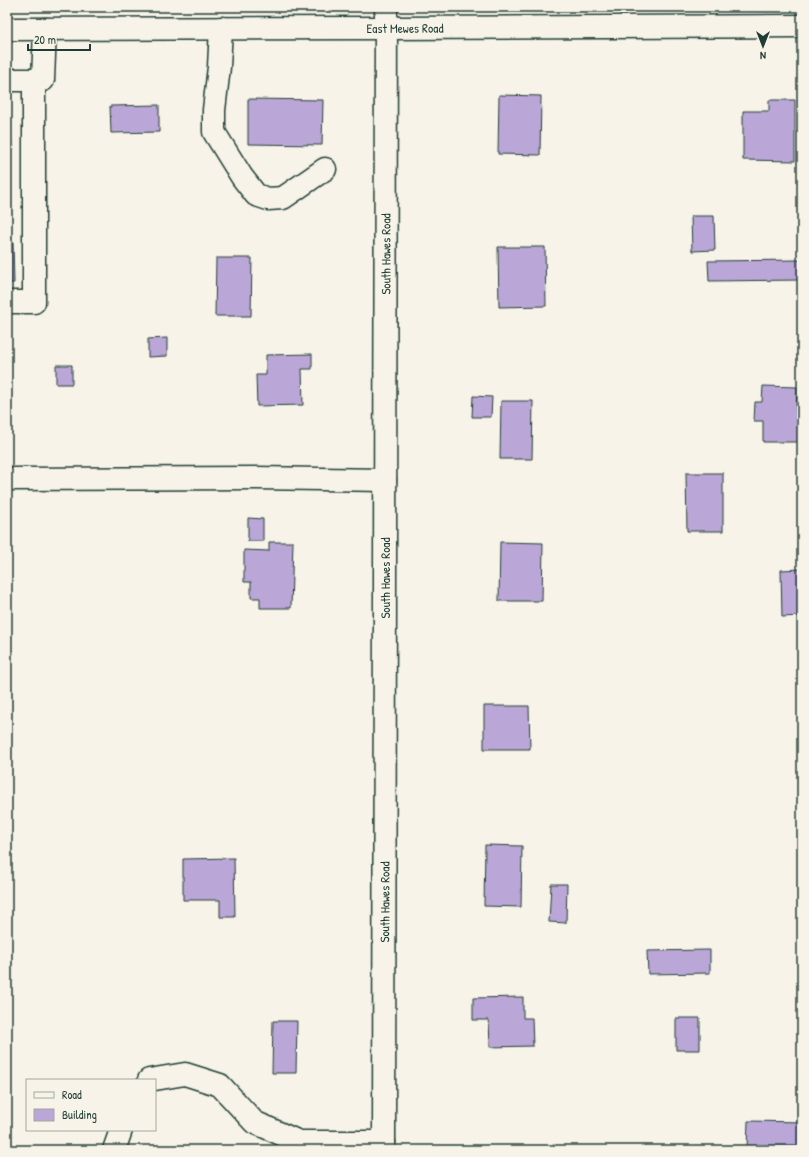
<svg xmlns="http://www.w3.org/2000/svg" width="809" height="1157" font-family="'Patrick Hand',sans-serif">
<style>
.building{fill:#bba7d7;stroke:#1f3d34}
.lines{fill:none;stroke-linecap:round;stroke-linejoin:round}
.minor-casing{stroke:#1f3d34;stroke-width:25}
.major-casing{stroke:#1f3d34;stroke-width:25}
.minor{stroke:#f7f3e8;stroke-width:22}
.major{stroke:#f7f3e8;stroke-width:22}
.labels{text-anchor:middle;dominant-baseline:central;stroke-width:4;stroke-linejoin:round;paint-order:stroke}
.street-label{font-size:13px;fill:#1f3d34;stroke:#f7f3e8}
</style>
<rect width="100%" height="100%" fill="#f7f3e8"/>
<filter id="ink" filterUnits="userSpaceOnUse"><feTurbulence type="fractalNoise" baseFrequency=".025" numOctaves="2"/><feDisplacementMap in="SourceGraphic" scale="8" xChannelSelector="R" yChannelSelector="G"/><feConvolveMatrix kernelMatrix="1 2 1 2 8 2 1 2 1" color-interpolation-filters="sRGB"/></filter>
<g filter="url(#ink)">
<!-- building -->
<path class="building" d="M499,95L541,96L540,155L498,154Z
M248,99L323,100L322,145L248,144Z
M769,100H795V161L743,160V111H769Z
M159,105V132L111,133L110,106Z
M7,120H11L12,150H7Z
M691,216H714L715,250L692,251Z
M7,242H13L14,283H7Z
M498,247H545L546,306L499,307Z
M216,258H252L251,316H215Z
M802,260V280L709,281L708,261Z
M167,338V356L148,357V339Z
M312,354V369H302L303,405L257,406L256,375H266V355Z
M56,365H72V384H56Z
M763,386L797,387L796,411H802V442H763V421H754L755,402H762Z
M473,396L492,397L491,417H472Z
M501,401H533L532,459H500Z
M686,473H723V531H687Z
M248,518L263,519V541H248Z
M269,542H293L291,608H260V598H251V582H244V550L269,551Z
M500,542L543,543L542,601H499Z
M802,569V616L782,617L781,570Z
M484,706H529L530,749H484Z
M485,845L522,846L521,907L484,906Z
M234,858L235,917H220V900H183V859Z
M551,884H567L566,923L549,922Z
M710,950V973L648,974L647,951Z
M523,997V1018H532L533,1046L490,1047L489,1020H473V998Z
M676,1018H700V1050H676Z
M273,1021H297L296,1073H272Z
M748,1121L802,1122V1149L747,1148Z"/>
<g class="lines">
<defs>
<g id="minor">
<path d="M221,28L219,67L214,110V132L242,177L256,195L268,199L283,198L325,169"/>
<path id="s1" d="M7,29L387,28L802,26"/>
<path d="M7,80H43L45,29"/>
<path d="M7,302H34V80"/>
<path d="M7,479L256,478L385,480"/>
<path d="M149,1080L185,1074L220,1085L254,1122L299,1142H384"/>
<path d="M114,1150L121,1130"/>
</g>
<g id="major">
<path id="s2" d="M384,1150L386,7"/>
</g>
</defs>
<!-- minor casing -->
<use href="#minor" class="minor-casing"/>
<!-- major casing -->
<use href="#major" class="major-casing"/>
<!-- minor -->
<use href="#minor" class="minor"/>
<!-- major -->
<use href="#major" class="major"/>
</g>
</g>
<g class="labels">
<!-- street labels -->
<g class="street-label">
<text stroke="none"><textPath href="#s1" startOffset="398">East Mewes Road</textPath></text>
<text stroke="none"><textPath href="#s2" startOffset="896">South Hawes Road</textPath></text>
<text stroke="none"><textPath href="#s2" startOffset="572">South Hawes Road</textPath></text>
<text stroke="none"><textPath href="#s2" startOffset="248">South Hawes Road</textPath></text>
</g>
</g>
<!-- margin -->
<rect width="809" height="1157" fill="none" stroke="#f7f3e8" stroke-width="24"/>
<rect x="12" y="12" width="785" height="1133" fill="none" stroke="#1f3d34" stroke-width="1.5" filter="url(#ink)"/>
<!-- legend -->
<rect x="26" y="1079" width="130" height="52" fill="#f7f3e8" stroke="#a1aaa0"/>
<rect x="34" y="1092" width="20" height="6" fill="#f7f3e8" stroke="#a1aaa0"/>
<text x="62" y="1099" font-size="12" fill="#1f3d34">Road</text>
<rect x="34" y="1109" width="20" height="12" fill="#bba7d7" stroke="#a1aaa0"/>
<text x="62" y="1119" font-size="12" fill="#1f3d34">Building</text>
<!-- north arrow -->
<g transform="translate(763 46) rotate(180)" stroke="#f7f3e8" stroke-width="3" paint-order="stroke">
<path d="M0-3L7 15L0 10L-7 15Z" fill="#1f3d34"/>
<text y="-6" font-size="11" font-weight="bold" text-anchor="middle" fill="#1f3d34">N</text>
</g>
<!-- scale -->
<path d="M28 44v6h62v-6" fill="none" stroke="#1f3d34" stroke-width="2"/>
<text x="34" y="44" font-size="12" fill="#1f3d34" stroke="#f7f3e8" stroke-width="3" paint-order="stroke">20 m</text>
</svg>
